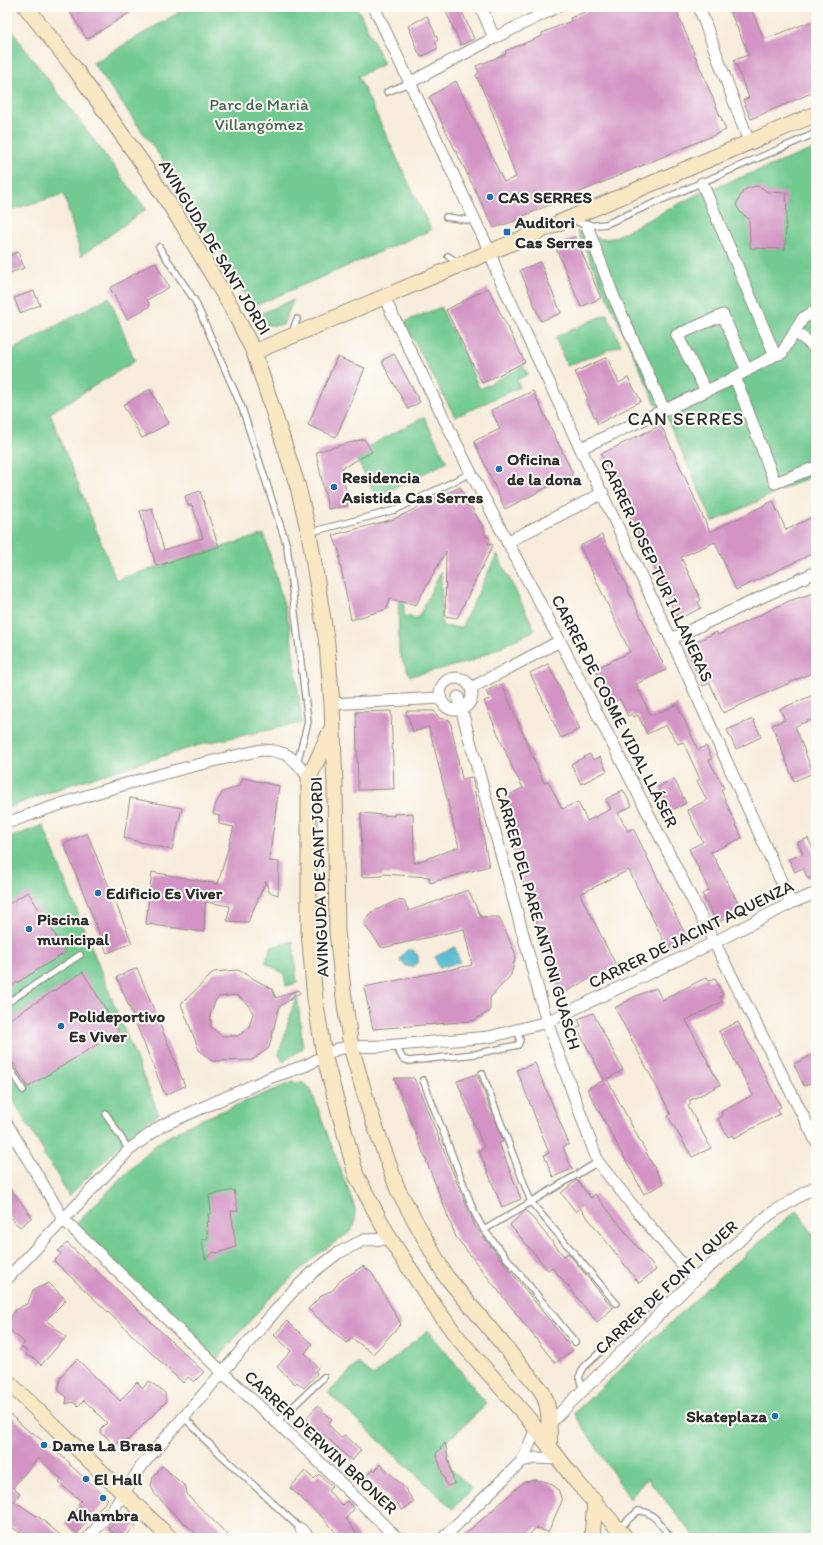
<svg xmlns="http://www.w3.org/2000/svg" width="823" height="1545" font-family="Itim,sans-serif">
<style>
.green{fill:#72ca91;stroke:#4e7a5e}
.water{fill:#52bbcf;stroke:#3e737d}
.building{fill:#d394c5;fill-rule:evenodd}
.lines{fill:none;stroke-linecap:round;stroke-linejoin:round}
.lane-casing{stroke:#928c84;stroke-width:8}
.street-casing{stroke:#928c84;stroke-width:13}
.secondary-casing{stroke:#928c84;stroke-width:17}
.lane{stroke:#fff;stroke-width:5.5}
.street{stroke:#fff;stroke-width:11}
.secondary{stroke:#fae7c3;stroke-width:15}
.poi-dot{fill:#1f6fb2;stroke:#fdfcf7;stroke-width:1.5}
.labels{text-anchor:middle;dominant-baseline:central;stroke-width:4;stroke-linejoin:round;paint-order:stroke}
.park-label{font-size:17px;fill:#44634f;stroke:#fdfcf7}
.poi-label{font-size:17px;font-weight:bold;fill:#2b2b2b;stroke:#fdfcf7;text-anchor:start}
.street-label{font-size:17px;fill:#2b2b2b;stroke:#fdfcf7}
.quarter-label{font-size:19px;letter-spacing:1px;fill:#2b2b2b;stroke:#fdfcf7}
</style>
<rect width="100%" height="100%" fill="#fdfcf7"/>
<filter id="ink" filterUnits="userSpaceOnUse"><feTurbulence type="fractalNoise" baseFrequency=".025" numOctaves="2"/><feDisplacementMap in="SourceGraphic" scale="8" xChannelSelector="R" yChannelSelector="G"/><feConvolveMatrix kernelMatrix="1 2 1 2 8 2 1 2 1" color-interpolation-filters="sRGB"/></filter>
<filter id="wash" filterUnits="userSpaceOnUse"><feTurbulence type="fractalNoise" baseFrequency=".012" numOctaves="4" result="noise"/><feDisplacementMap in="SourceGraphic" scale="16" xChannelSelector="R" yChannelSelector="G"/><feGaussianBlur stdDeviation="0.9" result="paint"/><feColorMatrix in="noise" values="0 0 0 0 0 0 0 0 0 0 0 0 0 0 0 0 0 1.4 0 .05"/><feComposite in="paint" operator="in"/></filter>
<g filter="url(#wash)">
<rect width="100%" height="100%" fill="#f8eddc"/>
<!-- green -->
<path class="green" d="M188,7H357L384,64L358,76L431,230L252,307L219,248L162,159L93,63Z
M7,19L19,41L146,209L81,256L64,194L7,211Z
M816,148V474L713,522L667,418L656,404L577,231L601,239L613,238L698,194Z
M109,297L135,361L50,413L116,580L264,534L290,626L302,723L206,743L69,785L7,808V343L12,350Z
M293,300L283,325H266L257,315Z
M441,307L480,389L523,366L528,374L517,380L520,387L455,417L404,322Z
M607,314L621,345L567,366L555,337Z
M424,417L447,462L376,497L354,454Z
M497,554L535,630L470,662L410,676L399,653L398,578L404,564V616L418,618L441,571L442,626L461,628Z
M43,825L123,1027L159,1114L135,1130L69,1196L54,1169L43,1155L45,1154L7,1090V839Z
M293,941L297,983L286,986L284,974L265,962L271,947Z
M297,993L303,1048L283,1062L279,1054Z
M293,1082L303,1083L311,1090L355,1208V1224L350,1232L314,1257L267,1301L216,1360L76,1223L157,1143L193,1123Z
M797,1210L816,1239V1538H696L647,1478L630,1499L574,1413L727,1270Z
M428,1330L487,1404L445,1443L451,1469L472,1489L453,1509L328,1393L358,1363L373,1376Z"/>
<!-- water -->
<path class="water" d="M455,947L460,962L439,968L435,957Z
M407,950H413L418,956V962L412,967L406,966L400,961L403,954Z"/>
<g id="blocks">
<!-- building -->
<path class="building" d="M67,7H139L87,39Z
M444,7H460L474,39L461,45Z
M597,7H675L726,130L521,217V219L494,228L429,97L456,81L504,182L516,177L492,111L476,75L479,73L476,66L506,54L505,51L542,36V33L571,21L570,18Z
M728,7H750L764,39L816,20V91L751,119L743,100L749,98L734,60L749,55Z
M427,16L438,40L435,42L438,48L421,57L414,43L415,42L408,26Z
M757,186L762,188L768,192L787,193L785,249L750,248L749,219L740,212L736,205L743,191L750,187Z
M575,237L601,298L581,307L555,246Z
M18,252L24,268L7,274V256Z
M155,262L169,287L147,300L150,306L127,319L110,288Z
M540,262L561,313L541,321L520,270Z
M488,288L525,362L482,383L446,310Z
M34,291L40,305L20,313L14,298Z
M394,354L420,402L408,409L383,364V360Z
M337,357L365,368L336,437L308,425Z
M607,357L619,383L628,378L641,401L598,424L586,400L588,399L575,372Z
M150,389L169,423L142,438L123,405Z
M533,391L573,474L505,509L474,441L500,429L491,410Z
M661,425L710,532L773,501L786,530L816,515V552L736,590L715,542L681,557L701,600L698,602L701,608L678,619L601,454Z
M364,439L372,452L342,468L348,506L328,509L316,452Z
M460,487L485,531V536L490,538L488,544L493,545L457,618L445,616L446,551L416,605L389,599L387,609L351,620L339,557H341L333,535L394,519Z
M200,491L219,547L156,566L140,511L152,508L164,550L203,538L192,505L188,506L185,496Z
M602,535L666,670L636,684L651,716L677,704L698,750L706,746L712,759L709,760L724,788L721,790L742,838L711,852L742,910L717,923L702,894L709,890L689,849L703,842L687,810L707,800L697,781L700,779L683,742L678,744L666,725L647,734L638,715L634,717L632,714L628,716L620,699L611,703L595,669L630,652L580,546Z
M816,592V671L723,713L710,683L703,686L687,650L699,646L697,641L717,632L718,635L789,601Z
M548,664L580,729L561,738L530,673Z
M502,684L544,783L548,781L562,809L578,802L587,821L611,809L606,799L623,790L632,806L618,813L628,831L633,828L687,938L667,948L629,870L580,894L616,965L561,994L552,977L557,974L541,943L546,940L530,909L536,906L520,876L527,873L512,844L516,841L508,825L511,823L503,805L511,800L509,795L523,788L513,769L484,701L490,699L486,691Z
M816,694V718L795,726L813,773L794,781L772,725L785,720L780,709Z
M391,711L394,789L358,790L356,712Z
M406,711H434L439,718L450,720L462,779L472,777L489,866L430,883L429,877L382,874V876L362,877L361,813L394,816V814L413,813L414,863L459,847L429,727L413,732Z
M753,719L761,737L736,749L727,730Z
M590,754L593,760L600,757L607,771L581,784L571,764Z
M243,778L279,786L269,861L279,862L278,895L269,892L266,881L248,922L227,921L230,906L205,902L204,932L146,924L152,872L218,884L234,827L219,824V816L213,814L216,803L223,792L239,786Z
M674,779L686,803L670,811L658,787Z
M130,798L182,808L172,850L124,838Z
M87,833L132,943L107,953L64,844Z
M808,838L816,856V876L808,879L803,868L795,872L789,859L803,854L798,842Z
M468,890L481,917H499L516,955L511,975L490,998V1011L473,1021L373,1029L364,987L472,965L464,929L382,948L363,923L370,913L398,900L404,901L409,911Z
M28,892L66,952L7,989V905Z
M137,968L185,1086L165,1095L117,977Z
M238,970L272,989L276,998L298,990L300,993L279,1007L269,1048L252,1060L212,1061L199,1050L181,1004L214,972ZM237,995L248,1005L253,1013L249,1027L238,1036H222L211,1027L210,1015L215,1001L219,997Z
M83,972L119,1031L28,1087L7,1053V1021Z
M707,977L709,981L715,978L723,995L720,997L722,1002L686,1020L720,1085L689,1101L691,1104L688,1106L711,1148L692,1157L668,1116L671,1114L615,1008L634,997L656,988L662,1000Z
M593,1013L623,1070L607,1079L663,1184L644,1194L587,1089L604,1080L577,1028L581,1026L578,1019Z
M738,1022L781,1107L777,1109L780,1114L734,1138L732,1135L728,1137L718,1119L723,1116L721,1112L753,1095L719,1031Z
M816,1053V1080L804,1086L794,1064Z
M535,1063L569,1144L563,1147L572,1169L553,1177L544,1155L549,1153L517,1070Z
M477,1074L503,1142L499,1143L521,1199L502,1207L479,1151L484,1148L457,1081Z
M394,1078H414L475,1226L573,1350L555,1363L456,1237Z
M577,1180L591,1198L595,1194L656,1270L639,1283L580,1208L576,1212L561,1193Z
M7,1184L32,1217L20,1227L7,1215Z
M234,1190L238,1211H231L236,1247L217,1253L214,1252L205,1259L202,1240L208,1238L206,1222H209L208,1214H211L209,1195Z
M526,1210L564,1256L568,1253L613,1308L597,1322L552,1267L548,1270L510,1225Z
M67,1243L204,1372L194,1382L188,1377L183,1383L54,1261L61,1254L58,1251Z
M363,1266L372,1273L401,1324L373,1354L352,1338L346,1343L308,1309L322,1295L333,1290L341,1280Z
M49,1283L66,1300L46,1320L66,1337L41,1365L34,1358L27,1356L26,1350L21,1347L25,1343L7,1328V1325L15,1310L28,1303L33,1290Z
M287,1321L312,1344L305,1353L318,1368L315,1371L317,1374L304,1388L297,1382L295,1384L277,1367L291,1351L274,1335Z
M77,1359L120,1401L137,1382L143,1388L149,1381L165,1393L166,1402L127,1441L124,1439L113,1446L107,1437L101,1434V1429L107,1423L84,1400L78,1406L73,1402L66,1404L67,1397L58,1390L61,1376Z
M317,1406L332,1419L328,1424L341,1438L345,1435L361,1450L352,1461L306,1418Z
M7,1412L31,1433L32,1432L58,1454V1453L70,1463L69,1464L108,1499L92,1517L91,1516L77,1534L65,1524L80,1505L78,1504L81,1501L59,1483L62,1479L38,1458L13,1487L20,1493L14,1501L40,1518L64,1538H17L21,1533L7,1524Z
M445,1443L454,1484L447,1486L436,1454Z
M380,1464L404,1487L414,1502L402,1510L398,1504L395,1506L389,1498L366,1476L373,1469L375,1471Z
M162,1466L186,1487L187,1495L231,1538H201L169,1509L155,1494L151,1486L153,1477Z
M305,1471L314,1479L319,1474L332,1486L328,1491L343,1505L347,1501L354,1509L346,1518L359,1538H341L322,1517L290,1488Z
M536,1480L548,1482L558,1489L562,1501L548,1532L536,1528L526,1538H461L524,1482Z
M124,1513L136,1525L124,1538H118L109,1529Z"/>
</g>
</g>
<g filter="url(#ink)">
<use href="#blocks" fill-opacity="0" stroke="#928c84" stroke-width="1"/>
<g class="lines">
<defs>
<path id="lane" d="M387,92L409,83
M446,217L474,221
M573,220L587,226L606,224L816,133
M159,247L195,301L242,408L287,546L308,722L297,763
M448,256L459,263
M295,334L294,327L297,319
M311,532L395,510L471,473
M7,1003L80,955
M395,1045L403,1059L409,1061L475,1054L518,1045L520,1040L518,1030
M7,1064L23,1090
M482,1073L531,1202L616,1303
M423,1080L475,1214L484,1230
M106,1114L129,1150
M575,1342L484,1230L598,1162
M583,1390L579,1377L584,1367L656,1300L661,1299L671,1302
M183,1417L199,1432L203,1438L301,1529
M277,1422L324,1377
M619,1528L638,1511C653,1510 662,1527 671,1538"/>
<path id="street" d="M374,7L490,252L498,275L671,639L791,903
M481,7L494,38
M699,7L749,142
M409,83L494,38L557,7
M702,183L775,355L782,353L803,318L816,311
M587,226L613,295L664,410
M384,297L395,320L471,473L560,641L816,1141
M795,332L811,344L816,352
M735,377L775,483L816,467
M706,391L677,335L723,315L747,371
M581,448L726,382L775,355
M507,542L603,493
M671,639L816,572
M440 694a16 16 0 1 1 32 0a16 16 0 1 1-32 0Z
M471,688L560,641
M458,697L547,1022L598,1162L641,1216L695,1279
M332,704L440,698
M7,823C90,792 174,769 261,750C287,750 294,758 309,778
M7,1124L64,1220L222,1372L309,1452L397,1538
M7,1279L129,1150L161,1126L272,1077L307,1065L337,1049L351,1047L386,1046L489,1037L547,1022L715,942L791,903L816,893
M549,1424L695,1279L770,1214L816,1186
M522,1461L535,1458L559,1459
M301,1529L310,1538
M88,1538L114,1508L143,1464L291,1293L312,1273L338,1253L364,1240L390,1239
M443,1538L522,1461L536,1429"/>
<path id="secondary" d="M26,7L75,69L143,164L183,225L233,310L254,352L298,487L309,533L327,644L332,704L335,786L337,931L343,990L351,1047L369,1109L398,1190L445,1275L541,1390C552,1408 548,1428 550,1448
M254,352L816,114
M331,730L309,778V932L315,999L324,1055L356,1175L390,1239L435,1307L458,1338L527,1417L575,1480L626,1538
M7,1381L170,1538
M592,1538L595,1501"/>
</defs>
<!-- lane casing -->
<use href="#lane" class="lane-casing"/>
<!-- street casing -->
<use href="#street" class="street-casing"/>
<!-- secondary casing -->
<use href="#secondary" class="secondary-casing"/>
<!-- lane -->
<use href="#lane" class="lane"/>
<!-- street -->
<use href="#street" class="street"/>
<!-- secondary -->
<use href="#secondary" class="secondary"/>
</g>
</g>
<!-- markers -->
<g class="poi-dot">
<circle cx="490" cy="197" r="4"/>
<rect x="503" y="228" width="8" height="8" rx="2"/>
<circle cx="499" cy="469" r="4"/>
<circle cx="334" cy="487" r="4"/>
<circle cx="98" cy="893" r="4"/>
<circle cx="29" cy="929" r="4"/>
<circle cx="61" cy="1026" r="4"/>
<circle cx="775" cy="1416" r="4"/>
<circle cx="44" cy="1445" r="4"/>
<circle cx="86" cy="1479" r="4"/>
<circle cx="103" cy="1498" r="4"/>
</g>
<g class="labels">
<!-- park labels -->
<g class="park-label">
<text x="259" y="104">Parc de Marià<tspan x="259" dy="20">Villangómez</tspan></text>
</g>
<!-- poi labels -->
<g class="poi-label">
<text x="498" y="197">CAS SERRES</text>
<text x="515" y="222">Auditori<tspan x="515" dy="20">Cas Serres</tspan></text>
<text x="507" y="459">Oficina<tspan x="507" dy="20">de la dona</tspan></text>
<text x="342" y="477">Residencia<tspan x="342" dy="20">Asistida Cas Serres</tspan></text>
<text x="106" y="893">Edificio Es Viver</text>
<text x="37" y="919">Piscina<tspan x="37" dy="20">municipal</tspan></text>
<text x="69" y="1016">Polideportivo<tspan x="69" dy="20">Es Viver</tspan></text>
<text x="767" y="1416" text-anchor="end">Skateplaza</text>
<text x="52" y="1445">Dame La Brasa</text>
<text x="94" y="1479">El Hall</text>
<text x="103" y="1515" text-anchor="middle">Alhambra</text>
</g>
<!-- street labels -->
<g class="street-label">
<text transform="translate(215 247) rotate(59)">AVINGUDA DE SANT JORDI</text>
<text transform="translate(657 570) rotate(65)">CARRER JOSEP TUR I LLANERAS</text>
<text transform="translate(615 711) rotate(63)">CARRER DE COSME VIDAL LLÁSER</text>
<text transform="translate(319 877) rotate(-92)">AVINGUDA DE SANT JORDI</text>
<text transform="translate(538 918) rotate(74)">CARRER DEL PARE ANTONI GUASCH</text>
<text transform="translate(691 934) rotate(-26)">CARRER DE JACINT AQUENZA</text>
<text transform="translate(666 1287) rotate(-43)">CARRER DE FONT I QUER</text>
<text transform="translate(321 1442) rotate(43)">CARRER D'ERWIN BRONER</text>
</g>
<!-- quarter labels -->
<g class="quarter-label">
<text x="686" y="418">CAN SERRES</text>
</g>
</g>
<!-- margin -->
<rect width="823" height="1545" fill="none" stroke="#fdfcf7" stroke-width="24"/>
</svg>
